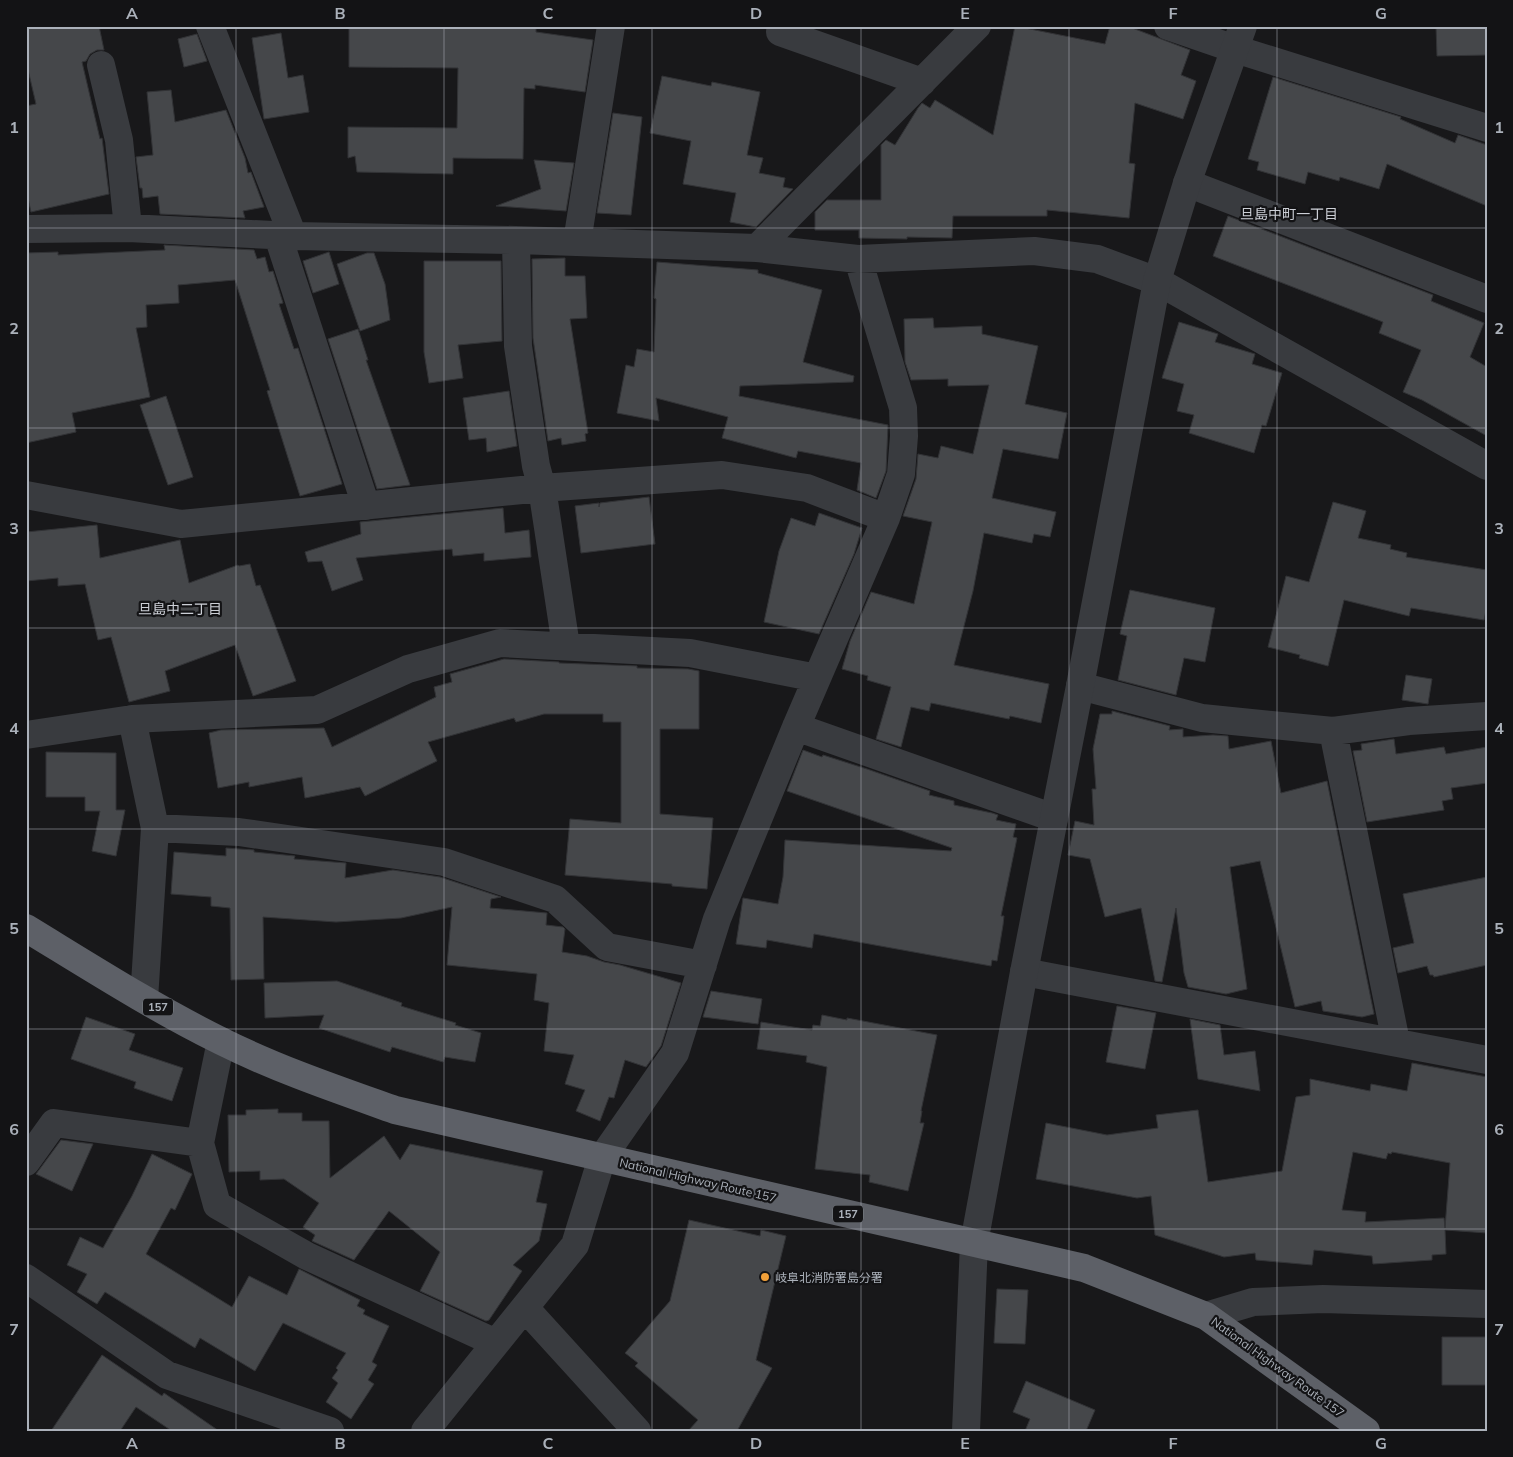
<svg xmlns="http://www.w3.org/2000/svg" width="1513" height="1457" font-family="Mulish,'Noto Sans JP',sans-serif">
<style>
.building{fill:#45474a;stroke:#323336;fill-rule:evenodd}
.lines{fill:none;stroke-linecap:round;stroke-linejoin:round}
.minor{stroke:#393b3f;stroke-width:28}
.tertiary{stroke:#393b3f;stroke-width:28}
.trunk{stroke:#5d6067;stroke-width:28}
.grid{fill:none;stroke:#abb1ba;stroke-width:1;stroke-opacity:0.55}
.poi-dot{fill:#f1a039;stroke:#131315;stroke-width:2}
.labels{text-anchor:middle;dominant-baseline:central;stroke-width:4.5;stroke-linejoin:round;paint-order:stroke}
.shield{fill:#131315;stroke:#7d8288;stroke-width:1}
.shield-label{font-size:11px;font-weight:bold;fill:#abb1ba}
.street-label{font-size:12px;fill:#abb1ba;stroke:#131315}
.poi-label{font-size:12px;fill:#abb1ba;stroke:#131315;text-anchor:start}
.neighbourhood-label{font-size:14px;fill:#cccfd6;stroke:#131315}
.neatline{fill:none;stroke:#abb1ba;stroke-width:2}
.grid-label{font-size:16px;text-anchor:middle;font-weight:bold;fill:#abb1ba}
</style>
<rect width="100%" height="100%" fill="#18181a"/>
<!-- building -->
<path class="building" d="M37,26H99L104,50H97L90,54L86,61L82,62L100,139L102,138L109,194L31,212L26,189V106L36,104L26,61V29Z
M349,26L536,27V32L593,40L585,92L535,85V89L524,88L523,159L453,158V174L357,172L355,156L348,158V127L457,128L458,68L349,67Z
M1015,26L1105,44L1110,26H1127L1190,50L1181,75L1196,81L1183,119L1135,103L1129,163L1135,164L1129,218L1047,210V216H953L952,238L907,237V239L859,238V230H815V212L827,200H881V145L886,140L895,145L918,108L922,103L930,108L935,100L993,135Z
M1436,26H1487V55L1437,56Z
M281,33L288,78L303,75L309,112L264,119L252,38Z
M197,34L207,61L184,67L178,39Z
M662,76L711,86L712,82L760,92L747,155L763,158L759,173L785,178L783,187L793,189L756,227L730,222L736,193L683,184L691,141L650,133Z
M1273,77L1401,117L1400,119L1455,143L1458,135L1487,145V206L1387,164L1379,189L1340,177L1339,181L1308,172L1305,184L1257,170L1259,162L1248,159Z
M171,90L175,122L226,110L245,158L248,173L251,172L264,207L243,211L245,218L160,214L158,196L143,198L142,188H140L136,157L153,155L147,92Z
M613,113L642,117L631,215L597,213Z
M534,160L574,163L566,211L496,206L541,189Z
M1228,216L1433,295L1431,301L1484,323L1470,357L1487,367V436L1422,400L1403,392L1421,350L1379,333L1383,322L1213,256Z
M164,245L254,250L257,259L265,257L269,272L273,271L283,303L279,304L294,349L298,348L342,484L300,496L267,391L270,390L235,280L178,285L179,303L146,305L147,327L136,328L150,397L72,413L76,432L26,443V253L58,252V255L165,250Z
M329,252L339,284L313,293L303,261Z
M367,253H374L385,284L390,320L360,331L337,264Z
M565,258V276H585L587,318L570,319L588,433L585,434L586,441L562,445L561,438L548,441L533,338L532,259Z
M424,261H501L502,341L458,345L463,378L429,383L424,352Z
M657,262L758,270V273L822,290L803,362L854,376L853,382L740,386L739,396L888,425L886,471L876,498L857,490L861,463L798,451L796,458L722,438L728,417L656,398L659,421L617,413L626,365L634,367L637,349L654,352L656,299L654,298Z
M933,318L934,328L982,326V334L1038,346L1025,404L1067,413L1058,459L1003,449L992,498L1056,512L1050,537L1034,534L1032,543L984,533L973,591L954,665L1049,684L1041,723L1010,716L1009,719L931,703L929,711L911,707L901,747L876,739L891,687L867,680L868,676L842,669L850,641L871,592L914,604L932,522L903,516L916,479L918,454L938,458L941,446L973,454L989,385L948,386V379L911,380L905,362L904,319Z
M1179,322L1218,334L1215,342L1255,354L1252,364L1282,373L1266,426L1262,425L1254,453L1189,433L1194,415L1177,411L1184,384L1162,378Z
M358,329L368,360H366L410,485L377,489L328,339Z
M509,391L517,446L487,452L486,438L469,440L463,398Z
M166,396L193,477L168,485L140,405Z
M649,497L655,544L581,553L575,506L599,503V507L600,503Z
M1333,502L1366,511L1358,538L1391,545L1390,549L1407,553L1406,557L1487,570V606L1484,620L1411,608L1409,616L1344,600L1328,666L1299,658L1300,655L1268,647L1286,576L1309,582Z
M503,508L505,533L529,530L531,557L484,561V553L453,556L452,549L356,558L363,580L332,591L322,561L308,562L305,552L361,534L360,522Z
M819,513L862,528L854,554L819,634L764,622L779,551L791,518L815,526Z
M97,525L100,558L180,540L189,583L238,565L239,566L250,564L256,586L260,585L296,681L253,696L235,645L165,671L170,691L129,702L111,637L98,640L85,584L58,586V578L26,581V532Z
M1130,590L1215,608L1205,662L1184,658L1176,695L1118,680L1127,636L1120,634Z
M504,659L559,662V663L637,666V668L688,669L699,671V729H660V814L713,818L707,889L672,886V884L565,875L570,819L621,823V722H603V714H544L516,722L514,718L428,742L437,761L365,796L360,787L305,798L302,777L249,787V782L218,788L209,733L221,730L324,728L332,747L436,697L434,687L452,682L450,674Z
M1406,675L1432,679L1428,704L1402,700Z
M1112,711L1170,726L1169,730L1183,729V737L1213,735L1228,736L1229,749L1271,741L1281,793L1327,781L1374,1014L1362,1017L1323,1011L1321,1001L1295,1007L1260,861L1230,867L1247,989L1226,994L1188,987L1184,973L1176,908L1162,982L1155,981L1141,908L1105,917L1090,859L1068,855L1075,821L1094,825L1092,789H1096L1093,749L1100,714H1112Z
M1394,739L1396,754L1444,747L1446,754L1487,747V783L1451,788L1453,799L1442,801L1444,810L1367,822L1353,751L1362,750L1361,744Z
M803,750L822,757L823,755L867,769L930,791L929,795L954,801V805L992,813L998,815L996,820L1016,824L1013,837L1017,838L1001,916H1004L1003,925L997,961L992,960L991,966L814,934L812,948L767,940L766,948L736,944L743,898L778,904L783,877L785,840L951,851L952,848L787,791Z
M46,752L116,753V810H125L116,856L92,851L100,811H85V797H46Z
M226,848L254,850V852L295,856L294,859L346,863L345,878L393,870L440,877L501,897L491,899L490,908L547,913L546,925L563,927L565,929L562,952L587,956L604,962L620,965L681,983L661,1046L646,1067L625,1060L614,1098L609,1097L600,1121L576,1111L585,1090L565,1084L574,1055L544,1051L549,1003L534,1000L537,974L447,965L452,907L401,918L336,922L263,917L264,979L231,980L230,908L211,906V897L171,894L174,852L226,856Z
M1487,877V965L1434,977L1433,975H1430L1427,966L1398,973L1393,948L1414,943L1403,894Z
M337,981L402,1003L401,1006L456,1023L455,1025L481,1033L475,1062L445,1057L443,1062L392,1047L390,1052L319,1028L324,1015L265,1018L264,983Z
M711,991L762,999L758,1024L703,1017Z
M1117,1006L1156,1013L1145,1069L1106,1062Z
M822,1015L847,1020V1018L937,1035L921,1111H922L920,1123H924L908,1191L869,1182L870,1175L815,1169L827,1067L806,1062L807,1056L757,1049L761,1022L812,1030L813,1025L820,1026Z
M86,1017L135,1034L129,1050L183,1068L172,1101L134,1088L136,1082L71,1059Z
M1190,1019L1220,1025L1224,1055L1255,1051L1260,1091L1198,1079Z
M1412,1063L1487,1077V1233L1445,1230L1446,1254L1432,1255V1260L1373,1264L1372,1256L1314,1250L1312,1265L1256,1260L1255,1253L1224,1257L1155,1235L1151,1196L1137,1198L1036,1179L1046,1123L1107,1135L1158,1128L1156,1115L1198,1110L1208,1182L1282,1171L1296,1097L1310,1095V1079L1370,1091L1371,1084L1407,1091ZM1353,1152L1386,1159L1388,1153L1391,1154L1392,1152L1450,1163L1445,1228L1444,1218L1365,1222L1366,1212L1342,1210Z
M278,1109V1113H302V1121H329L330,1178L384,1136L400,1160L410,1144L543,1171L536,1202L547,1204L539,1241L513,1265L522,1271L489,1320L486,1321L420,1291L440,1252L389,1211L354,1260L312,1241L315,1235L303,1227L319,1203L284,1179L260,1180V1171L229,1172L228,1115H246V1110Z
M61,1140L93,1144L72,1191L36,1174Z
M152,1154L192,1174L175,1210L171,1208L146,1254L232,1307L249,1276L287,1295L299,1269L360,1300L357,1306L365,1310L363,1314L389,1326L372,1362L377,1365L368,1380L374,1384L351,1419L326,1402L338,1383L332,1378L338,1370L336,1368L346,1353L283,1323L255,1371L200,1338L195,1348L105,1292L97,1304L77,1292L87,1274L67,1265L80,1237L103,1248L132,1196Z
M689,1220L760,1236L761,1230L786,1236L756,1360L772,1368L737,1431H688L698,1420L635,1366L638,1363L625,1353L670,1301Z
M997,1289L1028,1290L1025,1344L994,1343Z
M1442,1337H1487V1385H1442Z
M102,1355L162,1396L164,1393L219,1431H172L136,1407L120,1431H51Z
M1026,1381L1095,1410L1086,1431H1025L1030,1419L1013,1412Z"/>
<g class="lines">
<!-- minor -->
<path class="minor" d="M210,26L293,236
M781,26L780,32L922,82
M1168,26L1235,49L1487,128
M101,65L119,140L128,228
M1187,183L1487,299
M26,229L128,228L293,236L516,240L757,248L858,259L1034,251L1097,259L1157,281L1487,466
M278,236L366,506
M516,240L518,346L536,466L542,488L566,646
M577,242L611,26
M757,248L977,26
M26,495L181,524L542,488L722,475L807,488L886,518
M1080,686L1202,718L1333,731L1409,721L1487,716
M132,719L155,828L144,999
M796,727L1054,818
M1333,731L1396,1042
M26,735L132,719L317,710L408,669L500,643L690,653L817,678
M155,828L239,832L444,862L555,899L607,947L703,965
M1024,972L1487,1060
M221,1041L200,1143L217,1205L307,1256L496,1343
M26,1162L54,1123L200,1143
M26,1278L167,1375L330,1431
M525,1308L637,1431
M425,1431L575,1245L602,1158L675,1053L717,919L796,727L886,518L901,474L904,436L903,408L858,259
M966,1431L974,1243"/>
<!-- tertiary -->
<path class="tertiary" d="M974,1243L1024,972L1080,686L1157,281L1187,183L1243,26
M1206,1316L1253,1302L1323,1299L1487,1304"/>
<!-- trunk -->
<path class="trunk" d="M26,928C90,967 154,1008 221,1041C277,1069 336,1089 395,1110L1084,1268L1206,1316L1366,1431"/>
</g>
<!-- grid -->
<path class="grid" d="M236,26V1431M444,26V1431M652,26V1431M861,26V1431M1069,26V1431M1277,26V1431M26,228H1487M26,428H1487M26,628H1487M26,829H1487M26,1029H1487M26,1229H1487"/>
<!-- markers -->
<circle class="poi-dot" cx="765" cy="1277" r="5"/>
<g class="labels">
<!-- shield labels -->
<g class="shield">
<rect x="143" y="998.5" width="30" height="17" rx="4"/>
<rect x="833" y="1205.5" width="30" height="17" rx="4"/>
</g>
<g class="shield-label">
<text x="158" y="1007">157</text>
<text x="848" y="1214">157</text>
</g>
<!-- street labels -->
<g class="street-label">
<text transform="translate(698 1180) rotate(13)">National Highway Route 157</text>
<text transform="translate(1278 1367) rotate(36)">National Highway Route 157</text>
</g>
<!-- poi labels -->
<g class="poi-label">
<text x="775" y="1277">岐阜北消防署島分署</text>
</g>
<!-- neighbourhood labels -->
<g class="neighbourhood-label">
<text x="1289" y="214">旦島中町一丁目</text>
<text x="180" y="609">旦島中二丁目</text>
</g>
</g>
<!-- border -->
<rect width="1513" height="1457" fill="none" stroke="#131315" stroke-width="55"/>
<rect x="28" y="28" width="1458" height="1402" class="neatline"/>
<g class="grid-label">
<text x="132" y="19">A</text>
<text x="340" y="19">B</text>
<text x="548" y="19">C</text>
<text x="756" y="19">D</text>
<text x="965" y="19">E</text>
<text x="1173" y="19">F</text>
<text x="1381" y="19">G</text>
<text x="14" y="133">1</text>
<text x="1499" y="133">1</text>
<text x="14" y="334">2</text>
<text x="1499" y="334">2</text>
<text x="14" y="534">3</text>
<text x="1499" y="534">3</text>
<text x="14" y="734">4</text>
<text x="1499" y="734">4</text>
<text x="14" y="934">5</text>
<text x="1499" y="934">5</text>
<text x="14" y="1135">6</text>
<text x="1499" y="1135">6</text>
<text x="14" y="1335">7</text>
<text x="1499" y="1335">7</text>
<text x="132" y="1449">A</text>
<text x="340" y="1449">B</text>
<text x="548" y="1449">C</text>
<text x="756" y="1449">D</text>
<text x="965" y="1449">E</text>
<text x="1173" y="1449">F</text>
<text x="1381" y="1449">G</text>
</g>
</svg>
